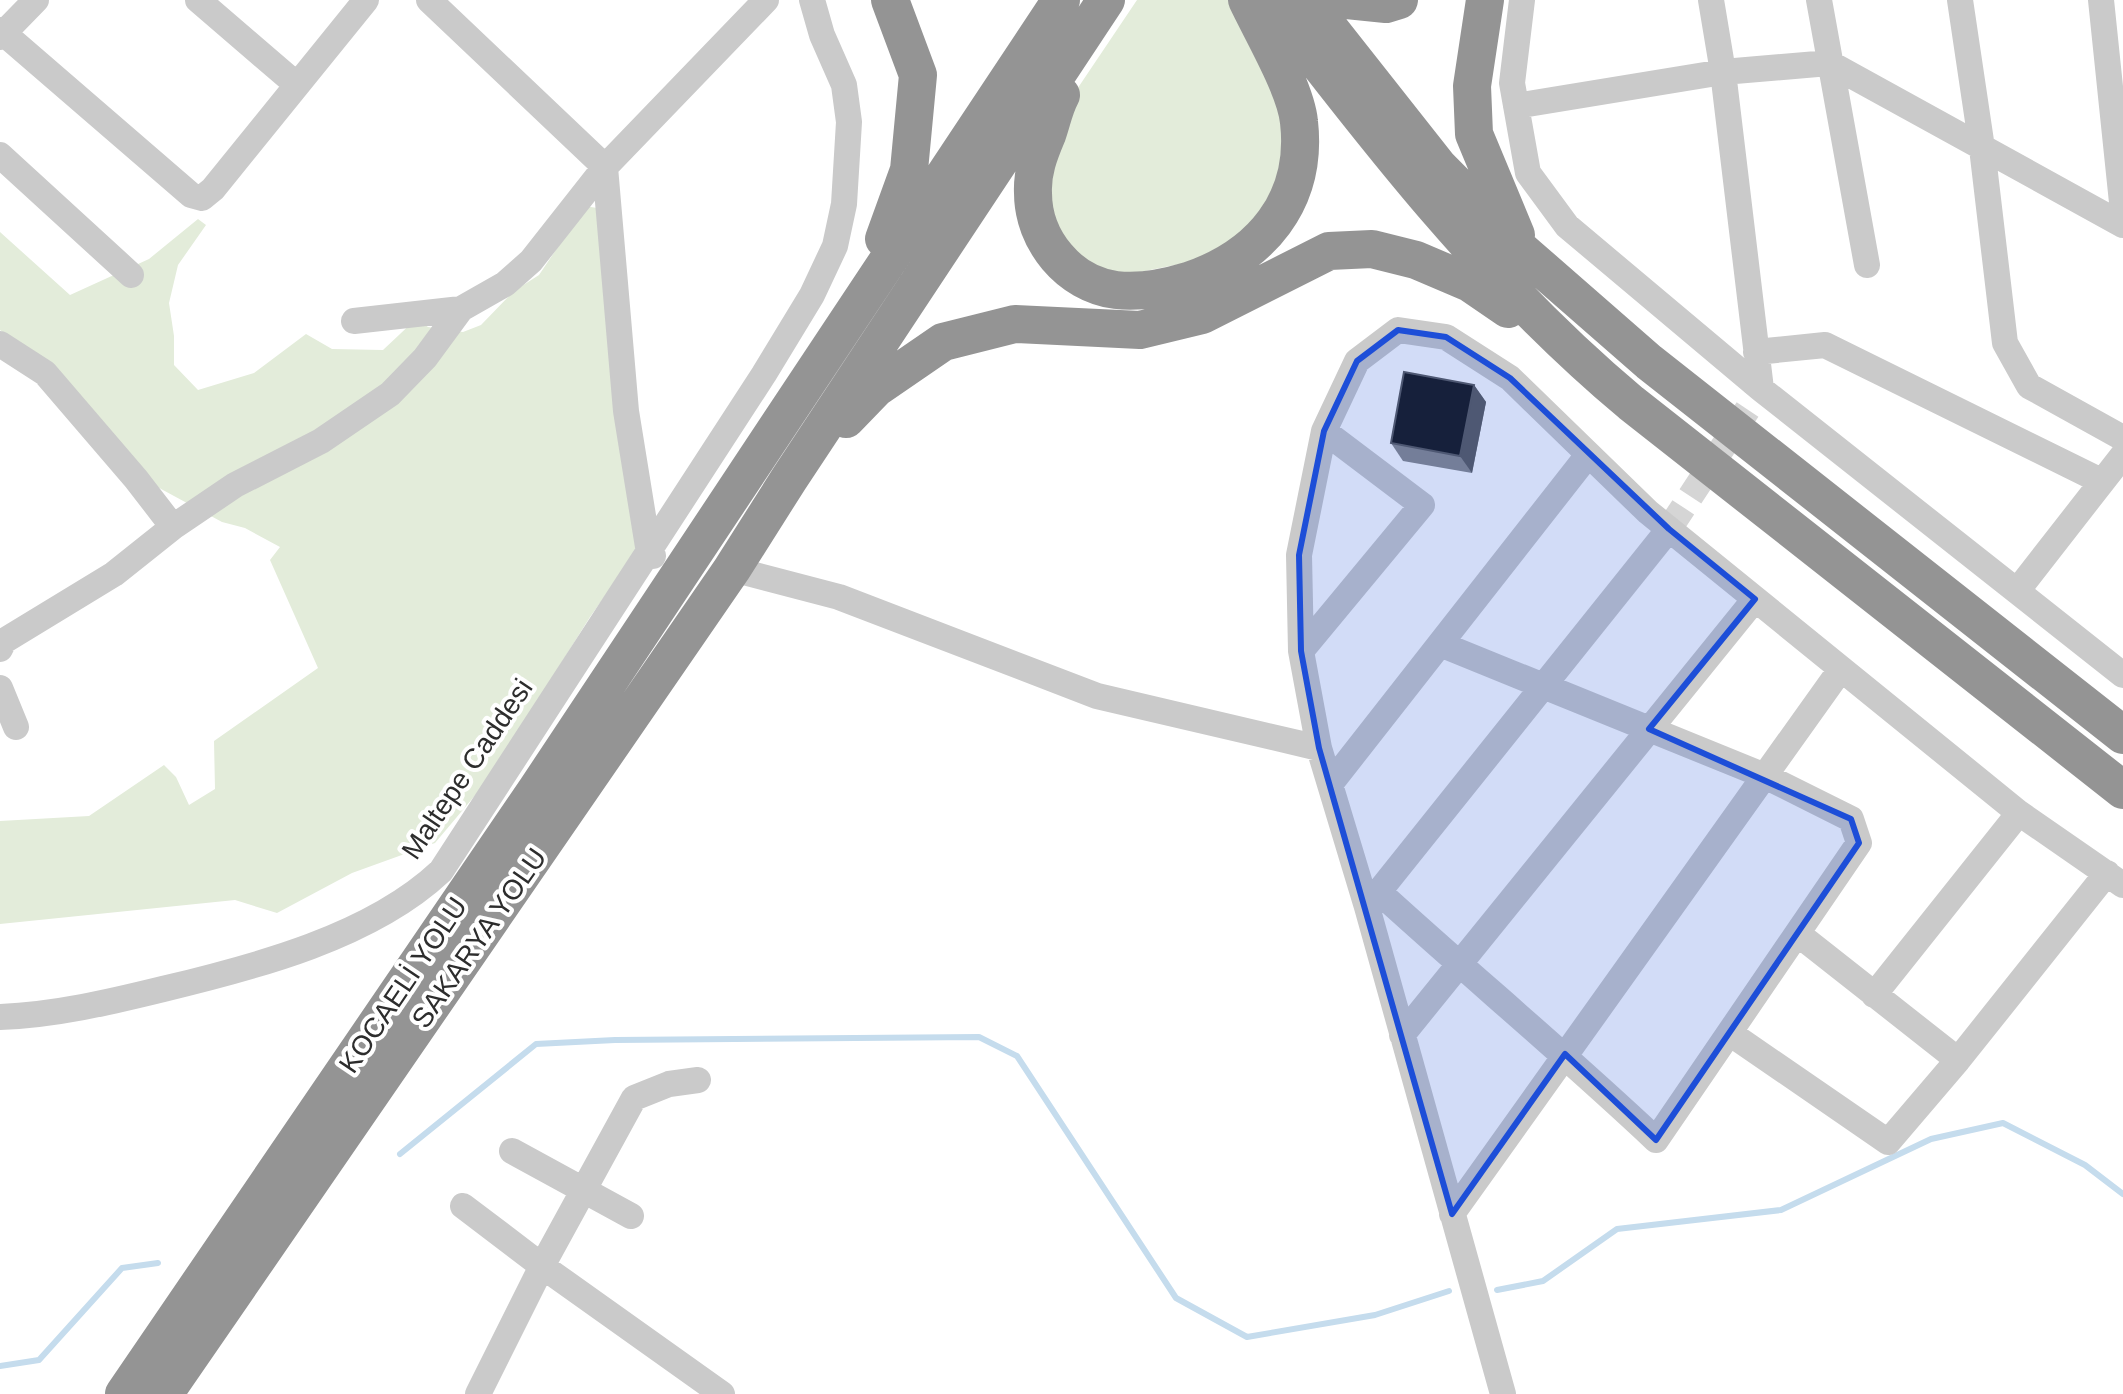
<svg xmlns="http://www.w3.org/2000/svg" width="2123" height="1394" font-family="Helvetica,sans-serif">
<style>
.green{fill:#e3ecda}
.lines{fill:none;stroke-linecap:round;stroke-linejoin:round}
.stream{stroke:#c5dced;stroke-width:6}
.minor-tunnel{stroke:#d5d5d5;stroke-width:26;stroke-dasharray:26 13;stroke-linecap:butt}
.minor{stroke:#cacaca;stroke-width:26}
.highway{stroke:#949494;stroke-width:38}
.wall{fill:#8a8a8a}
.shaded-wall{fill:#5a5a5a}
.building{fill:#141414;stroke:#5a5a5a;stroke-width:2}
.marked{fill:#1d4ed8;fill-opacity:0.2;stroke:#1d4ed8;stroke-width:6;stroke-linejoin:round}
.labels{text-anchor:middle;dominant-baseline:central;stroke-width:8;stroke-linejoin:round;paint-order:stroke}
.street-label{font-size:28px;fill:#2d2d2d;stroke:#fff}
</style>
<rect width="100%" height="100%" fill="#fff"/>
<!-- green -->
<path class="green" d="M1137,0H1234L1274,79L1290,151L1275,199L1248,232L1190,262L1120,276L1071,258L1046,214L1059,116Z
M579,205L597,208L636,552L590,617L488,780L435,843L352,873L277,913L235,900L0,924V821L89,816L164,765L176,777L189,805L215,789L214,741L318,668L270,560L280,547L245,528L222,522L150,483L28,353L0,330V232L70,295L149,259L198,219L206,225L178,265L169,303L174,336V365L198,390L254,373L306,334L332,349L383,350L417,318L428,327L463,332L481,325L514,291L539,275L568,232Z"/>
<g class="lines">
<!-- stream -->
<path class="stream" d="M400,1154L536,1044L615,1040L979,1037L1017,1056L1176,1298L1247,1337L1375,1315L1449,1291
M1497,1290L1543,1281L1617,1229L1781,1210L1931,1139L2003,1123L2085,1165L2123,1194
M0,1366L39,1360L122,1268L158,1263"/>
<!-- minor-tunnel -->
<path class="minor-tunnel" d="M1669,529L1761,389"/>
<!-- minor -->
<path class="minor" d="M198,0L297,85
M429,0L605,167L626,411L649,553L653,556
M1522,0L1512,83L1528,173L1567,226L1761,389
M1711,0L1723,72L1761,389L2123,675
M1819,0L1867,265
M1960,0L1982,148L2005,343L2029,386L2123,438
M2101,0L2123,212
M0,30L191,195L202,198L213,189L366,0
M0,37L36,0
M1516,106L1723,72L1829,63L2123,225
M0,155L131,275
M354,321L461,309L505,284L531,261L605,167L766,0
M0,344L45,373L136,479L173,527
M1756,352L1825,345L2101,481
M732,569L839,597L1097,696L1319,748L1367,907L1503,1394
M2017,591L2123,455
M0,649L4,641L114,574L173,527L235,485L321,441L390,394L425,358L461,309
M1301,651L1422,505L1324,431
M0,688L16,727
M1319,748L1301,651L1299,555L1324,431L1357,361L1398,330L1446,337L1510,378L1648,512L2019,813L2123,885
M1331,783L1588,455
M1379,892C1471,976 1566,1055 1656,1140L1859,843L1851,819L1765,776L1440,644
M1369,904L1669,529
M1798,934L1958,1060
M1874,995L2019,813
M0,1017C55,1015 110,1002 163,989C255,967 371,937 441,871L764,374L812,295L835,246L844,204L849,122L844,85L822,35L812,0
M1731,1034L1888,1142L1958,1060L2107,873
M1402,1035L1755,599
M512,1151L631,1216
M463,1206L542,1266L722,1394
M1452,1214L1841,669
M478,1394L542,1266L634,1098L669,1084L698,1080"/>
<!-- highway -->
<path class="highway" d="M1270,0C1381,145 1490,285 1631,403L2123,790
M1307,0L1438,166L1523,252L1649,362L2123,735
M1347,0L1386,4L1399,0
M1485,0L1472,86L1474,134L1516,235
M1061,95C1054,108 1052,121 1047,135C1039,154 1032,172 1033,193C1033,240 1069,284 1116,290C1141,293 1165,288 1188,281C1261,257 1308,201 1299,122C1296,89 1262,32 1247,0
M884,239L909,170L918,75L890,0
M846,419L876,388L943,342L1015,324L1140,330L1202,315L1329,251L1372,249L1416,260L1470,283L1508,309
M124,1394L537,789L1061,0
M164,1394L732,569L789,479L1106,0"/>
</g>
<!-- wall -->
<path class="wall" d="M1474,385L1486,402L1472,473L1403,461L1391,443Z"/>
<!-- shaded-wall -->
<path class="shaded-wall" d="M1474,385L1486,402L1472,473L1460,456Z"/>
<!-- building -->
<path class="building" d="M1404,372L1474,385L1460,456L1391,443Z"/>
<!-- marked area -->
<path class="marked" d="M1398,330L1446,337L1510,378L1669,529L1755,599L1649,729L1851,819L1859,843L1656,1140L1565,1054L1452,1214L1319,748L1301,651L1299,555L1324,431L1357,361Z"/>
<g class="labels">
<!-- street labels -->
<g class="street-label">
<text transform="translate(467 769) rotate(-56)">Maltepe Caddesi</text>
<text transform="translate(479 938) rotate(-55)">SAKARYA YOLU</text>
<text transform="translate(403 985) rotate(-56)">KOCAELİ YOLU</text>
</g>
</g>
</svg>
